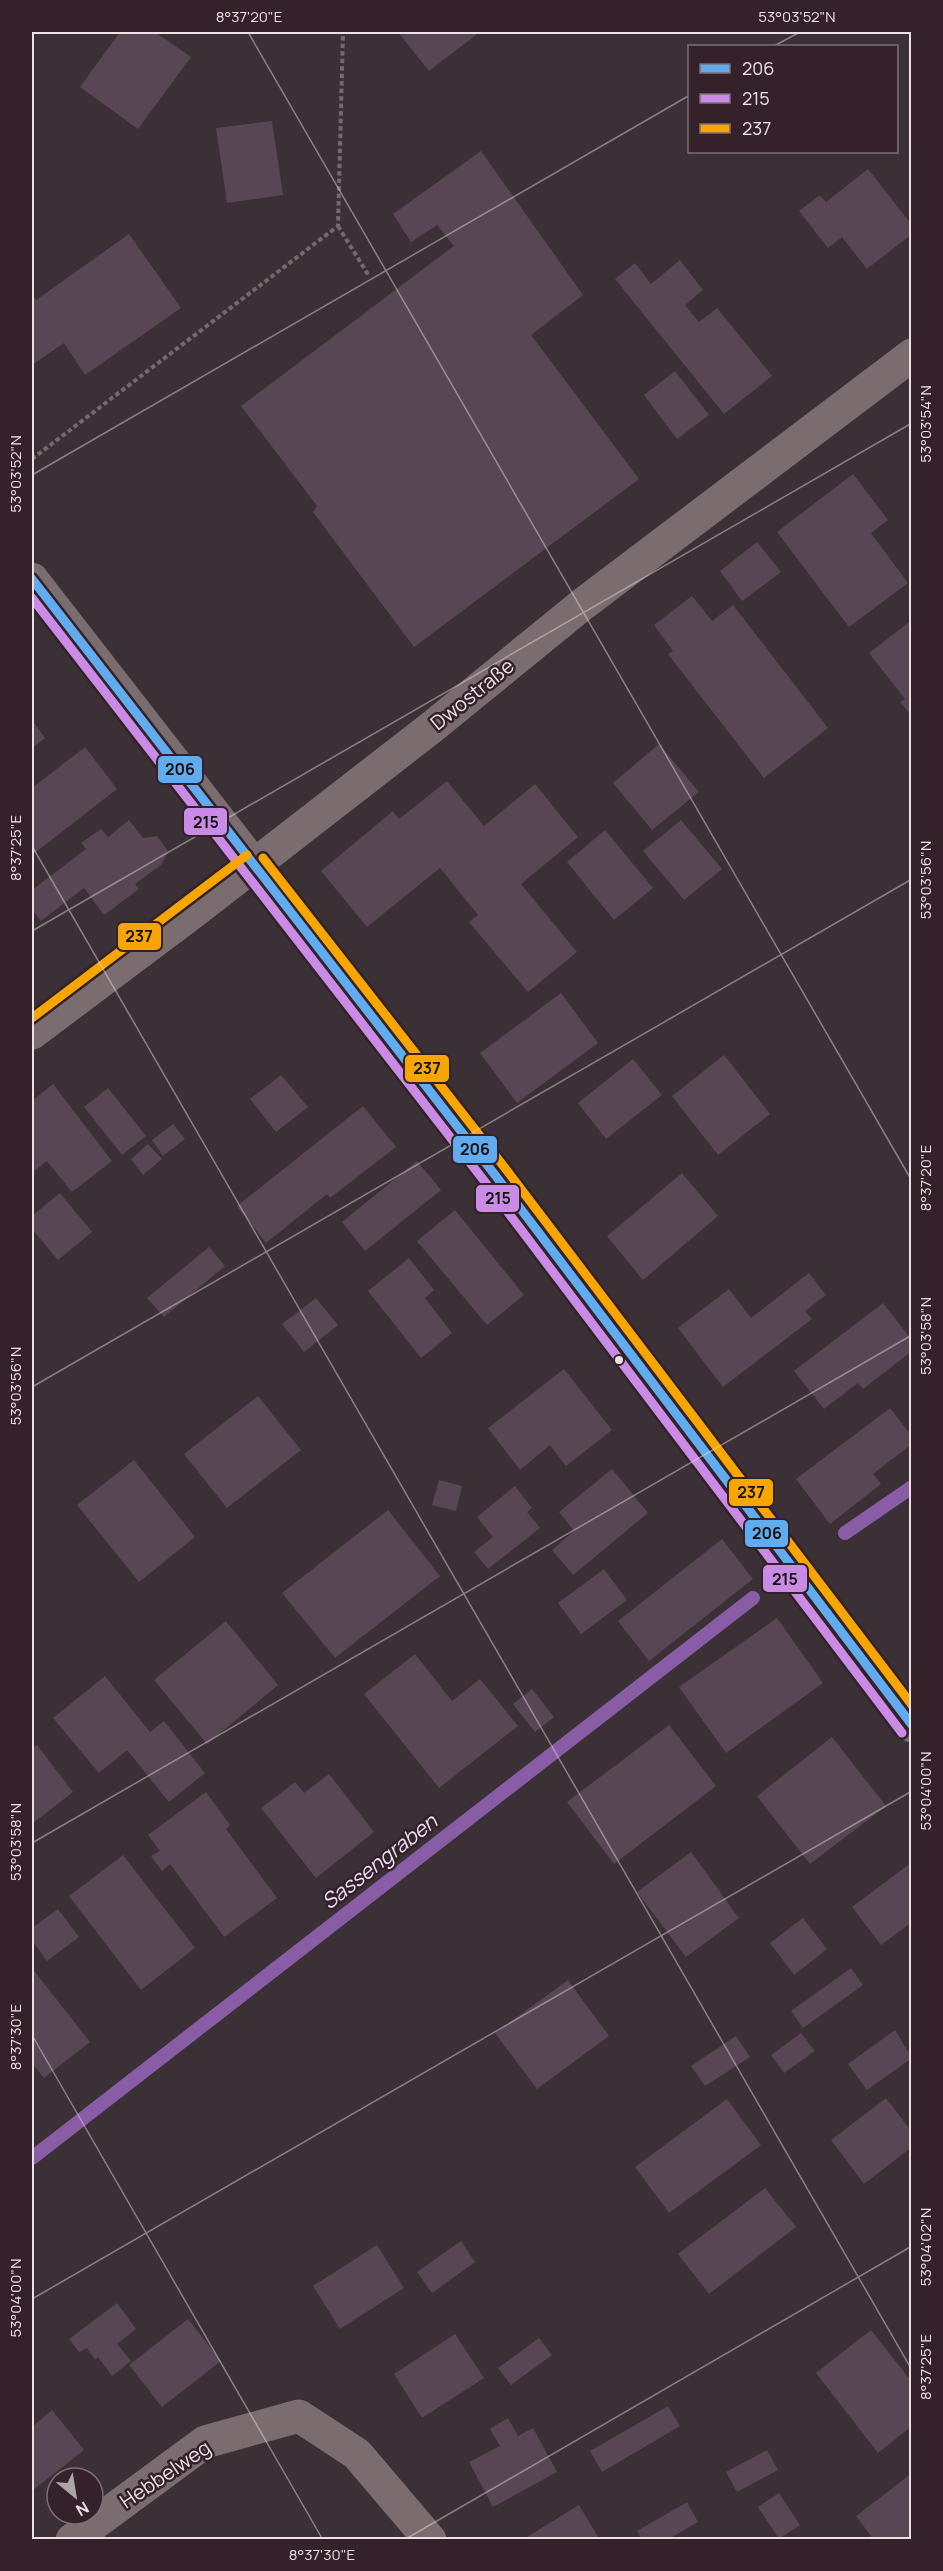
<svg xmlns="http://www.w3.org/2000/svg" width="943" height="2571" font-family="Manrope,sans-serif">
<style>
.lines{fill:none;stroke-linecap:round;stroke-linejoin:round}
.stream{stroke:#895ca6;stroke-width:14}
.building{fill:#584654}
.path{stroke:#75696c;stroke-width:4;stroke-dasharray:4.5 3;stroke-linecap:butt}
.minor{stroke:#7b6c6f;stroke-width:33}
.tertiary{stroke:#7b6c6f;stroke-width:33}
.bus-1-casing{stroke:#34212a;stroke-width:14}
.bus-2-casing{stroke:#34212a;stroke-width:14}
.bus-3-casing{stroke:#34212a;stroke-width:14}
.bus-1{stroke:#60acee;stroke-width:9}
.bus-2{stroke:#ca8be6;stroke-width:9}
.bus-3{stroke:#f7a600;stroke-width:9}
.ticks{fill:none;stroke:#eee1e6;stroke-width:1.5;stroke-opacity:0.45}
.bus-dot{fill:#eee1e6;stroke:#34212a;stroke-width:2}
.labels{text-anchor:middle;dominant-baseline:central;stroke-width:5;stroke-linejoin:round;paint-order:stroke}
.street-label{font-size:20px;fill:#eee1e6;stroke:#34212a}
.water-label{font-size:21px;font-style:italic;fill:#ebdff5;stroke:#34212a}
.line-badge{stroke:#34212a;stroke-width:2}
.pale-badge-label{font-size:16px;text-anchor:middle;font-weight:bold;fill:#111}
.neatline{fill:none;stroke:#eee1e6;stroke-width:2}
.ticks-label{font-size:15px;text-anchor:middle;fill:#eee1e6}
</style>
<rect width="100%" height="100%" fill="#3a3035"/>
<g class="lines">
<!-- stream -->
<path class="stream" d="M845,1533L912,1487
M32,2158L753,1598"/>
</g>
<!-- building -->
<path class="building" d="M120,32H155L191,57L138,129L80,87Z
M398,32H473L476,35L429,71Z
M272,121L283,195L227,203L216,128Z
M481,151L583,295L531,335L639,479L414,647L313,512L317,506L241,406L454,246L437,225L411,242L393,214Z
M868,169L912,225V234L867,269L842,237L828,248L799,211L820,195L826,202Z
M129,234L181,308L85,375L64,343L32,365V293L36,300Z
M680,260L703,290L685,305L699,322L717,308L772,376L724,414L615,279L635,263L651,284Z
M675,371L709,415L677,439L644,395Z
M853,474L888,520L871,533L908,583L849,627L777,532Z
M757,542L781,572L742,601L720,571Z
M692,596L712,621L733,605L828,728L764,778L668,654L673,651L654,625Z
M912,620V716L900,702L905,699L869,653Z
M32,720L45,738L32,748Z
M659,744L699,792L652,830L613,783Z
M85,747L117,789L32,855V788Z
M447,781L484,826L535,784L578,837L521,884L577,952L528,992L469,922L478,915L440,868L367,927L321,871L393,811L399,819Z
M129,820L143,838L157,836L168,851L162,864L135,884L139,889L104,915L84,888L41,921L32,909V890L86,849L81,843L101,829L108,837Z
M681,820L722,869L684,900L643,851Z
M605,830L653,888L614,920L567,862Z
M561,993L598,1043L517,1103L480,1053Z
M724,1055L770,1114L718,1155L672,1096Z
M633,1059L662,1095L606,1139L578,1103Z
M281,1075L308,1107L276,1132L250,1099Z
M53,1084L112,1161L72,1192L47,1161L32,1173V1101Z
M108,1088L146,1136L122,1155L84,1107Z
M363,1106L396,1147L330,1198L327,1194L266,1243L237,1206Z
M173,1124L185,1139L163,1156L152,1140Z
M148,1144L162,1159L143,1175L131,1159Z
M417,1161L441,1190L365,1251L342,1222Z
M682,1173L718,1216L643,1280L607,1236Z
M60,1193L92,1232L58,1260L32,1229V1216Z
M455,1210L524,1295L487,1325L417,1241Z
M209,1247L225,1266L164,1317L147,1298Z
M409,1258L434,1290L425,1298L452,1333L421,1358L368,1291Z
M809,1273L826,1295L805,1311L812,1319L723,1387L678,1328L729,1289L751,1318Z
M316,1298L338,1325L304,1352L282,1324Z
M883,1303L912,1340V1351L863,1389L858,1383L824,1409L794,1371Z
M564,1369L612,1430L566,1466L550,1445L520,1470L488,1428Z
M258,1396L301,1450L227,1508L184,1454Z
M890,1408L912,1436V1444L873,1474L881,1484L830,1524L796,1479Z
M134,1460L195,1537L139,1582L77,1505Z
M612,1469L648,1513L573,1575L552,1550L574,1531L559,1512Z
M439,1480L462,1486L456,1511L432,1505Z
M515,1486L532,1508L527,1512L540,1528L488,1569L474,1552L493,1537L477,1517Z
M388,1510L440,1576L335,1658L282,1593Z
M722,1539L753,1579L649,1661L618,1621Z
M604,1569L627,1600L581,1634L558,1603Z
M777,1618L823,1683L726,1753L679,1687Z
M226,1621L278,1685L207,1744L154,1680Z
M415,1654L452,1701L480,1679L518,1726L439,1788L364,1694Z
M105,1676L150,1732L164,1721L205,1773L169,1802L127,1750L99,1773L53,1718Z
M532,1689L554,1717L535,1732L513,1704Z
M669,1725L716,1786L614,1864L567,1802Z
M832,1737L886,1806L810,1864L757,1796Z
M32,1744L34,1747L37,1745L73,1792L32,1824Z
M329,1774L374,1832L316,1878L261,1808L295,1782L304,1793Z
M206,1792L230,1825L226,1829L277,1898L224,1937L170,1864L162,1871L151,1856L160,1851L148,1835Z
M691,1852L739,1918L686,1957L637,1892Z
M123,1855L195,1948L141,1990L69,1896Z
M912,1862V1922L881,1945L852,1907Z
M58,1909L79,1937L47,1961L32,1940V1928Z
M803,1918L827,1949L794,1975L770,1943Z
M32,1968L90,2042L44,2078L32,2063Z
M851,1968L863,1985L803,2028L791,2011Z
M568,1980L609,2036L537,2089L495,2033Z
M895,2030L912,2058L867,2090L848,2064Z
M801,2033L815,2051L784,2073L771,2055Z
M736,2036L750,2057L705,2086L691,2066Z
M886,2098L912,2132V2147L864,2184L831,2140Z
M727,2099L761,2145L669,2213L635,2167Z
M765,2188L796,2227L709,2294L678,2254Z
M461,2241L475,2262L432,2293L417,2272Z
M377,2245L404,2288L340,2329L313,2286Z
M117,2303L136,2329L117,2344L131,2361L112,2376L98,2357L95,2360L87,2348L79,2352L69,2339Z
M188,2319L221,2361L162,2407L129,2365Z
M871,2330L912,2382V2426L878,2453L816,2373Z
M455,2334L484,2378L422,2418L394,2374Z
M539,2338L552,2355L511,2385L498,2368Z
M668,2406L680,2426L602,2472L590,2451Z
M52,2410L84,2450L32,2491V2427Z
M508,2418L518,2436L533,2428L557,2472L493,2507L469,2462L500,2446L490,2429Z
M767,2450L778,2470L737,2492L726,2472Z
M912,2473V2540H874L856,2516Z
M779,2493L800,2525L779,2539L758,2507Z
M687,2502L698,2522L667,2540H642L637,2531Z
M579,2505L600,2540H522Z"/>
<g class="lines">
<!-- path -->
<path class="path" d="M338,226L369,276
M32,459L338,226L343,32"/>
<!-- minor -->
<path class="minor" d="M72,2540L205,2442L299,2416L357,2454L430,2540"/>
<!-- tertiary -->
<path class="tertiary" d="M32,579L495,1175L912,1726
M32,1033L196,910L432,727L583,604L912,355"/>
<defs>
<path id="bus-1" d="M32,579L495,1175L912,1725"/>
<path id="bus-2" d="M32,598L485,1182L902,1733"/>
<path id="bus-3" d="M263,858L505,1168L912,1705
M32,1018L247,855"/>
</defs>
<!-- bus-1 casing -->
<use href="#bus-1" class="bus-1-casing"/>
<!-- bus-2 casing -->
<use href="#bus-2" class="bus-2-casing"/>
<!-- bus-3 casing -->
<use href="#bus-3" class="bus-3-casing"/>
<!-- bus-1 -->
<use href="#bus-1" class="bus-1"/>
<!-- bus-2 -->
<use href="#bus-2" class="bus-2"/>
<!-- bus-3 -->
<use href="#bus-3" class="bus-3"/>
</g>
<!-- ticks -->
<path class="ticks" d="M248,32L912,1181M774,46L800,32M32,475L690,95M32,846L912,2370M32,931L912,423M32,1387L912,879M32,1843L912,1335M32,2035L323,2540M32,2299L912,1791M404,2540L912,2246"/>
<!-- markers -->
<circle class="bus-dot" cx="619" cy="1360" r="5"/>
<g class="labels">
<!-- street labels -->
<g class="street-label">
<text transform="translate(472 694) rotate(-39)">Dwostraße</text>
<text transform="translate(165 2474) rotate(-34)">Hebbelweg</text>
</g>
<!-- water labels -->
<g class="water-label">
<text transform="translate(379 1861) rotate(-38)">Sassengraben</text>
</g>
</g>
<g class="line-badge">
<rect x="157" y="755" width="46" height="29" rx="6" fill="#60acee"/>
<rect x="183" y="807" width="45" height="29" rx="6" fill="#ca8be6"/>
<rect x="117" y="922" width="45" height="29" rx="6" fill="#f7a600"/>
<rect x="404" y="1054" width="46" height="29" rx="6" fill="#f7a600"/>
<rect x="452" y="1135" width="46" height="29" rx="6" fill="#60acee"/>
<rect x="475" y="1184" width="45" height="29" rx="6" fill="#ca8be6"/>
<rect x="728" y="1478" width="46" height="29" rx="6" fill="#f7a600"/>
<rect x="744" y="1519" width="45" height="29" rx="6" fill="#60acee"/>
<rect x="762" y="1564" width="46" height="29" rx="6" fill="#ca8be6"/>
</g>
<g class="pale-badge-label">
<text x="180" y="775">206</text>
<text x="206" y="828">215</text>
<text x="139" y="942">237</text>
<text x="427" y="1074">237</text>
<text x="475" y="1155">206</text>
<text x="498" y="1204">215</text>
<text x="751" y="1498">237</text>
<text x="767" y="1539">206</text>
<text x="785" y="1585">215</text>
</g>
<!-- border -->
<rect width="943" height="2571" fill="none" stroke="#34212a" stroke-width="66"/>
<!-- legend -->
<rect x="688" y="45" width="210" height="108" fill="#34212a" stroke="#7e6e75" stroke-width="1.5"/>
<rect x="700" y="64" width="30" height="9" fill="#60acee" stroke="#7e6e75" stroke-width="1.5"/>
<text x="742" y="75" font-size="18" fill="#eee1e6">206</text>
<rect x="700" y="94" width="30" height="9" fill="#ca8be6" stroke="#7e6e75" stroke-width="1.5"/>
<text x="742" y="105" font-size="18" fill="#eee1e6">215</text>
<rect x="700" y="124" width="30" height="9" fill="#f7a600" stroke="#7e6e75" stroke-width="1.5"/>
<text x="742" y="135" font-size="18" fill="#eee1e6">237</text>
<!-- north arrow -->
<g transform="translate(75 2496) rotate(150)"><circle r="28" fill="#34212a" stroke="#7e6e75" stroke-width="1.5"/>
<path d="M0-4.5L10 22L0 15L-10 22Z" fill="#afa3a8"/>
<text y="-9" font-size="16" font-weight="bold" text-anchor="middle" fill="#eee1e6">N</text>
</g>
<rect x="33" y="33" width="877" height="2505" class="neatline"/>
<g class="ticks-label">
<text x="249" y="22">8°37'20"E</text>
<text x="797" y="22">53°03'52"N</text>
<text transform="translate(926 424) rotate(-90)" y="5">53°03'54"N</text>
<text transform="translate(16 474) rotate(-90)" y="5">53°03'52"N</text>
<text transform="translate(16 848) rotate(-90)" y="5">8°37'25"E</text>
<text transform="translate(926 880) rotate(-90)" y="5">53°03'56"N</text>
<text transform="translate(926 1178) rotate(-90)" y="5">8°37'20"E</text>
<text transform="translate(926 1336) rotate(-90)" y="5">53°03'58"N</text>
<text transform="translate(16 1386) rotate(-90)" y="5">53°03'56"N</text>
<text transform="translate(926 1791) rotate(-90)" y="5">53°04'00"N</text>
<text transform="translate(16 1842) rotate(-90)" y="5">53°03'58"N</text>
<text transform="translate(16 2037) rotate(-90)" y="5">8°37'30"E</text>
<text transform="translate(926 2247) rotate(-90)" y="5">53°04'02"N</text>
<text transform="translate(16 2298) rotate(-90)" y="5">53°04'00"N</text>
<text transform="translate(926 2367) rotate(-90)" y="5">8°37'25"E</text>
<text x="322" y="2560">8°37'30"E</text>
</g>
</svg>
